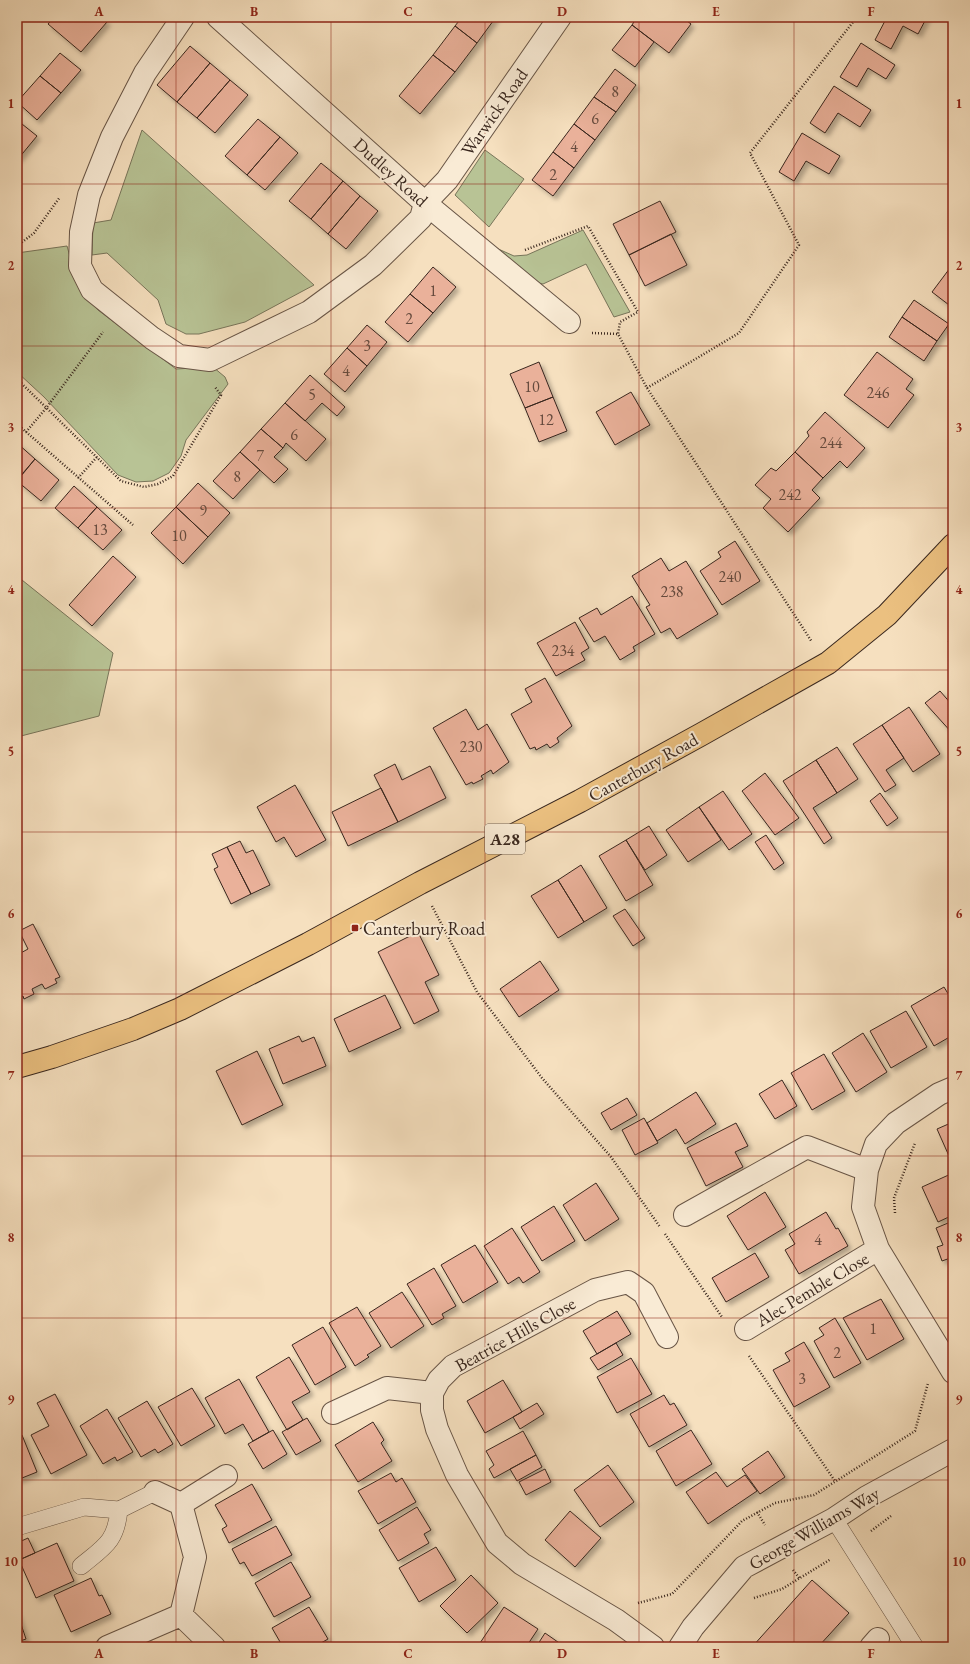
<svg xmlns="http://www.w3.org/2000/svg" width="970" height="1664" font-family="'EB Garamond',serif">
<style>
.green{fill:#b8c395;stroke:#78755a}
.building{fill:#eab19a;stroke:#39271e;filter:url(#shadow)}
.lines{fill:none;stroke-linecap:round;stroke-linejoin:round}
.lane-casing{stroke:#685546;stroke-width:18}
.street-casing{stroke:#685546;stroke-width:24}
.highway-casing{stroke:#39271e;stroke-width:24}
.path{stroke:#39271e;stroke-width:2.5;stroke-dasharray:1 2;stroke-linecap:butt}
.lane{stroke:#f9ebd5;stroke-width:17}
.street{stroke:#f9ebd5;stroke-width:22}
.highway{stroke:#ebc080;stroke-width:22}
.grid{fill:none;stroke:#8f2418;stroke-width:1;stroke-opacity:0.55}
.poi-dot{fill:#8f2418;stroke:#f9ebd5;stroke-width:1.5}
.labels{text-anchor:middle;dominant-baseline:central;stroke-width:4;stroke-linejoin:round;paint-order:stroke}
.number-label{font-size:16px;fill:#654a3d}
.shield{fill:#f9ebd5;stroke:#736255;stroke-width:1}
.shield-label{font-size:17px;font-weight:bold;fill:#39271e}
.street-label{font-size:18px;fill:#39271e;stroke:#f9ebd5}
.poi-label{font-size:18px;fill:#39271e;stroke:#f9ebd5;text-anchor:start}
.neatline{fill:none;stroke:#8f2418;stroke-width:1.5}
.grid-label{font-size:13px;text-anchor:middle;font-weight:bold;fill:#8f2418}
</style>
<defs>
<filter id="shadow"><feDropShadow dx="3.5" dy="3.5" stdDeviation="2" flood-color="#0004"/></filter>
</defs>
<rect width="100%" height="100%" fill="#f6e0bf"/>
<filter id="stains"><feTurbulence type="fractalNoise" baseFrequency=".005" numOctaves="4"/><feColorMatrix values="0 0 0 0 .2 0 0 0 0 .09 0 0 0 0 .02 0 0 0 .5 -.17"/></filter>
<radialGradient id="worn" r=".72"><stop offset=".6" stop-color="#630" stop-opacity="0"/><stop offset="1" stop-color="#630" stop-opacity=".3"/></radialGradient>
<!-- green -->
<path class="green" d="M142,130L314,285L245,322L199,334H186L166,324L158,300L107,253L92,255L93,223L111,220Z
M485,150L524,179L489,227L455,195Z
M583,230L630,312L614,317L586,264L543,284L530,281L496,248L514,256L527,255Z
M67,246L74,271L85,295L98,310L176,369L213,367L225,377L228,384L186,440L181,456L169,473L153,481L136,482L118,475L44,397L17,372V253Z
M17,576L113,653L99,716L17,737Z"/>
<!-- building -->
<path class="building" d="M54,17H101L107,22L81,52L48,24Z
M462,17H496L477,43L455,26Z
M637,17H682L691,24L669,53L632,25Z
M887,17H927L918,34L903,26L891,49L875,40Z
M632,25L654,42L635,67L612,50Z
M455,26L477,43L455,72L433,55Z
M861,43L895,65L886,79L868,68L857,87L840,77Z
M190,46L210,63L177,102L157,85Z
M60,53L81,70L61,93L40,76Z
M433,55L455,72L420,114L399,96Z
M210,63L230,80L197,118L177,102Z
M615,69L636,85L616,112L594,97Z
M40,76L61,93L37,120L17,102Z
M230,80L248,95L215,133L197,118Z
M834,86L871,110L860,127L838,113L825,133L810,123Z
M594,97L616,112L595,140L574,124Z
M258,119L280,137L247,175L225,156Z
M17,120L37,136L18,159H17Z
M574,124L595,140L574,168L553,152Z
M802,133L840,156L829,174L806,161L794,181L779,172Z
M280,137L298,153L265,190L247,175Z
M553,152L574,168L553,196L532,180Z
M321,163L343,181L311,219L289,201Z
M343,181L360,196L328,234L311,219Z
M360,196L378,211L346,249L328,234Z
M660,201L676,232L629,255L613,224Z
M671,234L687,265L645,286L629,255Z
M953,264V308L932,292Z
M433,267L456,287L433,313L410,294Z
M410,294L433,313L408,342L385,322Z
M914,300L949,324L937,341L902,317Z
M902,317L937,341L924,361L889,337Z
M367,325L387,342L367,366L347,348Z
M347,348L367,366L345,392L324,374Z
M877,352L913,379L906,389L914,395L888,428L844,395Z
M539,362L553,397L525,408L510,374Z
M310,375L345,407L337,416L322,403L305,421L285,403Z
M631,392L650,425L615,445L596,412Z
M553,397L567,431L539,442L525,408Z
M285,403L326,439L306,461L286,443L283,448L261,429Z
M825,412L865,448L847,468L840,461L823,478L795,452L809,436L807,432Z
M261,429L283,448L274,457L288,469L274,483L240,452Z
M17,443L35,459L17,480Z
M240,452L260,470L233,499L213,481Z
M795,452L823,478L812,490L820,498L788,532L763,508L771,499L755,485L771,468L776,471Z
M35,459L59,480L41,501L17,481Z
M198,483L230,513L208,537L176,507Z
M74,486L97,507L78,528L55,508Z
M97,507L122,530L103,550L78,528Z
M176,507L208,537L183,564L151,533Z
M735,541L760,581L722,605L700,571L721,557L718,552Z
M113,556L136,577L92,626L69,605Z
M661,558L669,571L686,561L718,614L677,639L670,628L661,633L646,607L650,605L632,576Z
M632,596L655,634L633,647L635,651L620,660L605,636L594,642L579,618L597,608L601,615Z
M575,622L589,648L581,653L585,660L556,676L537,643Z
M545,678L572,726L557,738L559,742L550,748L547,744L536,750L535,747L530,749L511,714L532,702L525,689Z
M940,691L953,706V734L925,703Z
M909,707L940,754L913,772L882,725Z
M466,709L478,730L487,724L509,762L493,774L491,770L481,776L483,779L473,784L472,782L466,785L433,728Z
M882,725L904,758L886,770L896,785L885,792L853,744Z
M837,747L858,779L837,793L816,760Z
M816,760L837,793L813,808L832,838L824,844L783,781Z
M395,764L402,780L430,766L446,798L398,822L374,775Z
M765,773L799,818L775,835L742,791Z
M295,785L326,840L296,857L284,837L276,842L257,807Z
M381,788L398,822L348,846L332,812Z
M723,791L752,834L729,850L699,807Z
M880,793L898,818L887,826L870,801Z
M699,807L721,840L688,862L666,830Z
M649,826L667,855L645,870L626,840Z
M766,835L784,863L774,870L755,842Z
M626,840L653,885L626,901L599,856Z
M240,841L246,853L253,850L270,885L251,894L227,847Z
M227,847L251,894L231,904L214,869L218,867L212,854Z
M581,865L607,908L584,922L558,880Z
M558,880L584,922L558,938L531,896Z
M625,909L645,938L633,946L613,916Z
M33,924L60,977L55,979L57,983L45,989L42,984L32,989L34,994L24,999L23,996L18,998L17,995V955L28,949L19,931Z
M418,932L439,975L425,982L439,1011L414,1024L378,952Z
M540,961L559,990L519,1017L500,989Z
M944,987L953,1002V1035L934,1046L911,1006Z
M385,995L401,1028L349,1052L334,1019Z
M906,1011L927,1047L891,1068L870,1031Z
M863,1033L887,1072L856,1092L832,1053Z
M299,1036L302,1042L314,1037L326,1066L283,1084L269,1049Z
M257,1051L283,1105L242,1125L216,1071Z
M824,1054L845,1091L812,1110L791,1073Z
M782,1080L797,1106L775,1119L759,1094Z
M696,1092L716,1124L685,1144L676,1129L657,1141L647,1123Z
M627,1098L637,1115L611,1130L601,1113Z
M644,1118L658,1143L635,1155L622,1130Z
M953,1122V1165L937,1129Z
M736,1123L748,1146L735,1152L743,1167L706,1186L687,1148Z
M953,1173V1215L938,1222L922,1187Z
M596,1183L619,1219L585,1241L563,1205Z
M765,1192L786,1227L748,1250L727,1216Z
M554,1206L575,1241L542,1261L521,1227Z
M826,1212L836,1229L838,1228L848,1246L799,1274L785,1250L795,1244L789,1234Z
M953,1221V1257L942,1261L937,1247L943,1245L936,1228Z
M512,1228L540,1272L523,1283L519,1277L508,1284L484,1246Z
M475,1245L498,1282L463,1303L441,1265Z
M755,1253L769,1277L726,1302L712,1278Z
M434,1268L456,1306L442,1314L444,1318L432,1325L407,1284Z
M402,1292L424,1326L391,1348L369,1313Z
M881,1299L904,1339L867,1360L843,1318Z
M357,1307L381,1346L367,1355L369,1357L355,1366L329,1323Z
M617,1311L631,1334L597,1354L583,1331Z
M835,1318L861,1363L834,1378L814,1341L824,1335L819,1328Z
M323,1327L346,1367L315,1385L292,1345Z
M804,1342L830,1387L794,1407L773,1370L790,1361L785,1353Z
M616,1343L623,1355L598,1370L590,1358Z
M289,1357L310,1392L292,1402L303,1420L287,1430L256,1377Z
M631,1358L652,1394L617,1413L597,1377Z
M239,1379L269,1432L253,1441L243,1424L225,1434L205,1398Z
M503,1380L522,1412L485,1433L467,1401Z
M192,1388L215,1426L181,1446L158,1407Z
M55,1394L87,1455L51,1474L31,1435L49,1426L37,1403Z
M664,1395L670,1405L674,1403L687,1425L649,1447L630,1414Z
M147,1401L173,1444L158,1453L155,1449L141,1457L118,1418Z
M537,1403L544,1414L520,1429L513,1417Z
M107,1409L133,1452L117,1461L115,1457L103,1464L80,1426Z
M307,1418L321,1441L296,1455L282,1432Z
M373,1422L384,1440L381,1443L392,1461L358,1482L335,1445Z
M273,1430L287,1454L263,1469L248,1444Z
M691,1430L712,1464L676,1486L656,1451Z
M523,1431L536,1455L494,1478L489,1469L494,1465L486,1451Z
M22,1435L37,1472L17,1480V1437Z
M768,1451L785,1477L760,1494L742,1469Z
M536,1455L542,1467L517,1481L510,1469Z
M608,1465L634,1502L600,1527L574,1490Z
M545,1469L551,1482L526,1495L519,1482Z
M716,1472L727,1487L745,1475L757,1491L708,1524L686,1492Z
M391,1473L396,1482L402,1478L416,1502L378,1524L358,1491Z
M252,1484L272,1520L229,1543L222,1529L227,1526L215,1505Z
M417,1507L431,1530L424,1534L429,1543L398,1561L379,1530Z
M570,1511L601,1538L575,1567L545,1540Z
M276,1526L292,1555L252,1576L244,1562L240,1564L232,1549Z
M28,1538L35,1553L19,1560L20,1564L17,1566V1543Z
M57,1543L74,1581L36,1598L19,1560Z
M436,1547L456,1580L419,1602L399,1568Z
M291,1562L311,1597L274,1617L255,1583Z
M471,1575L498,1603L467,1633L440,1606Z
M91,1578L99,1596L102,1595L111,1614L71,1632L54,1595Z
M812,1580L849,1613L818,1647H752Z
M309,1607L328,1639L314,1647H283L272,1628Z
M504,1607L538,1629L526,1647H487L480,1643Z
M17,1612L26,1639L17,1642Z
M545,1633L565,1647H536Z"/>
<g class="lines">
<defs>
<path id="lane" d="M834,1519L915,1647
M17,1527L84,1507L119,1510L155,1492
M81,1566C104,1547 116,1542 119,1510"/>
<path id="street" d="M183,17L145,73L112,137L89,195L81,232L80,266L92,290L152,338L179,356L210,360L309,312L373,265L421,218L425,203L447,180L560,17
M218,17L425,203L569,322
M953,1088L939,1094L896,1123L876,1144L867,1170L863,1207L878,1249L953,1372
M685,1215L807,1147L867,1170
M746,1329L878,1249
M333,1413L387,1388L432,1393
M155,1492L181,1504L226,1476
M181,1504L195,1557L181,1615
M181,1615L214,1647
M107,1647L181,1615
M653,1647L616,1620L522,1564L497,1543L457,1475L437,1429L432,1410V1393L439,1380L453,1366L595,1290L628,1282L644,1293L667,1337
M680,1647L693,1627L744,1567L834,1519L867,1497L953,1450
M871,1647L878,1639"/>
<path id="highway" d="M17,1067L52,1057L133,1029L180,1009L308,944L420,883L580,801L702,734L828,663L887,615L953,545"/>
</defs>
<!-- lane casing -->
<use href="#lane" class="lane-casing"/>
<!-- street casing -->
<use href="#street" class="street-casing"/>
<!-- highway casing -->
<use href="#highway" class="highway-casing"/>
<!-- path -->
<path class="path" d="M17,246L34,233L60,197
M525,250L588,226L638,312L620,322L618,334L647,388L812,642
M592,333L618,334
M17,379L121,481L144,487L158,484L173,476L221,395L215,387
M647,388L739,333L799,245L750,153L857,17
M17,424L133,525
M26,432L47,407L103,332
M78,478L97,457
M949,641L953,660
M432,906L477,992L542,1078L611,1157L660,1227
M895,1213L894,1198L915,1143
M665,1234L722,1317
M749,1356L835,1481
M757,1512L765,1525
M871,1531L891,1516
M793,1570L800,1579
M754,1598L782,1589L831,1559
M638,1603L672,1594L742,1521L775,1503L814,1495L915,1431L928,1383"/>
<!-- lane -->
<use href="#lane" class="lane"/>
<!-- street -->
<use href="#street" class="street"/>
<!-- highway -->
<use href="#highway" class="highway"/>
</g>
<!-- grid -->
<path class="grid" d="M176,17V1647M331,17V1647M485,17V1647M639,17V1647M794,17V1647M17,184H953M17,346H953M17,508H953M17,670H953M17,832H953M17,994H953M17,1156H953M17,1318H953M17,1480H953"/>
<!-- markers -->
<rect class="poi-dot" x="351" y="924" width="8" height="8" rx="2"/>
<g class="labels">
<!-- number labels -->
<g class="number-label">
<text x="615" y="91">8</text>
<text x="595" y="118">6</text>
<text x="574" y="146">4</text>
<text x="553" y="174">2</text>
<text x="433" y="290">1</text>
<text x="409" y="318">2</text>
<text x="367" y="345">3</text>
<text x="346" y="370">4</text>
<text x="532" y="386">10</text>
<text x="878" y="392">246</text>
<text x="312" y="394">5</text>
<text x="546" y="419">12</text>
<text x="294" y="434">6</text>
<text x="831" y="442">244</text>
<text x="260" y="455">7</text>
<text x="237" y="476">8</text>
<text x="790" y="494">242</text>
<text x="203" y="510">9</text>
<text x="100" y="529">13</text>
<text x="179" y="535">10</text>
<text x="730" y="576">240</text>
<text x="672" y="591">238</text>
<text x="563" y="650">234</text>
<text x="471" y="746">230</text>
<text x="818" y="1239">4</text>
<text x="873" y="1328">1</text>
<text x="837" y="1352">2</text>
<text x="802" y="1378">3</text>
</g>
<!-- shield labels -->
<rect class="shield" x="485" y="824" width="40" height="30" rx="3"/>
<g class="shield-label">
<text x="505" y="839">A28</text>
</g>
<!-- street labels -->
<g class="street-label">
<text transform="translate(494 112) rotate(-55)">Warwick Road</text>
<text transform="translate(391 172) rotate(42)">Dudley Road</text>
<text transform="translate(643 767) rotate(-29)">Canterbury Road</text>
<text transform="translate(812 1289) rotate(-31)">Alec Pemble Close</text>
<text transform="translate(515 1334) rotate(-29)">Beatrice Hills Close</text>
<text transform="translate(814 1528) rotate(-30)">George Williams Way</text>
</g>
<!-- poi labels -->
<g class="poi-label">
<text x="363" y="928">Canterbury Road</text>
</g>
</g>
<!-- margin -->
<rect width="970" height="1664" fill="none" stroke="#f6e0bf" stroke-width="44"/>
<rect x="22" y="22" width="926" height="1620" class="neatline"/>
<g class="grid-label">
<text x="99" y="16">A</text>
<text x="254" y="16">B</text>
<text x="408" y="16">C</text>
<text x="562" y="16">D</text>
<text x="716" y="16">E</text>
<text x="871" y="16">F</text>
<text x="11" y="108">1</text>
<text x="959" y="108">1</text>
<text x="11" y="270">2</text>
<text x="959" y="270">2</text>
<text x="11" y="432">3</text>
<text x="959" y="432">3</text>
<text x="11" y="594">4</text>
<text x="959" y="594">4</text>
<text x="11" y="756">5</text>
<text x="959" y="756">5</text>
<text x="11" y="918">6</text>
<text x="959" y="918">6</text>
<text x="11" y="1080">7</text>
<text x="959" y="1080">7</text>
<text x="11" y="1242">8</text>
<text x="959" y="1242">8</text>
<text x="11" y="1404">9</text>
<text x="959" y="1404">9</text>
<text x="11" y="1566">10</text>
<text x="959" y="1566">10</text>
<text x="99" y="1658">A</text>
<text x="254" y="1658">B</text>
<text x="408" y="1658">C</text>
<text x="562" y="1658">D</text>
<text x="716" y="1658">E</text>
<text x="871" y="1658">F</text>
</g>
<rect width="100%" height="100%" filter="url(#stains)"/>
<rect width="100%" height="100%" fill="url(#worn)"/>
</svg>
